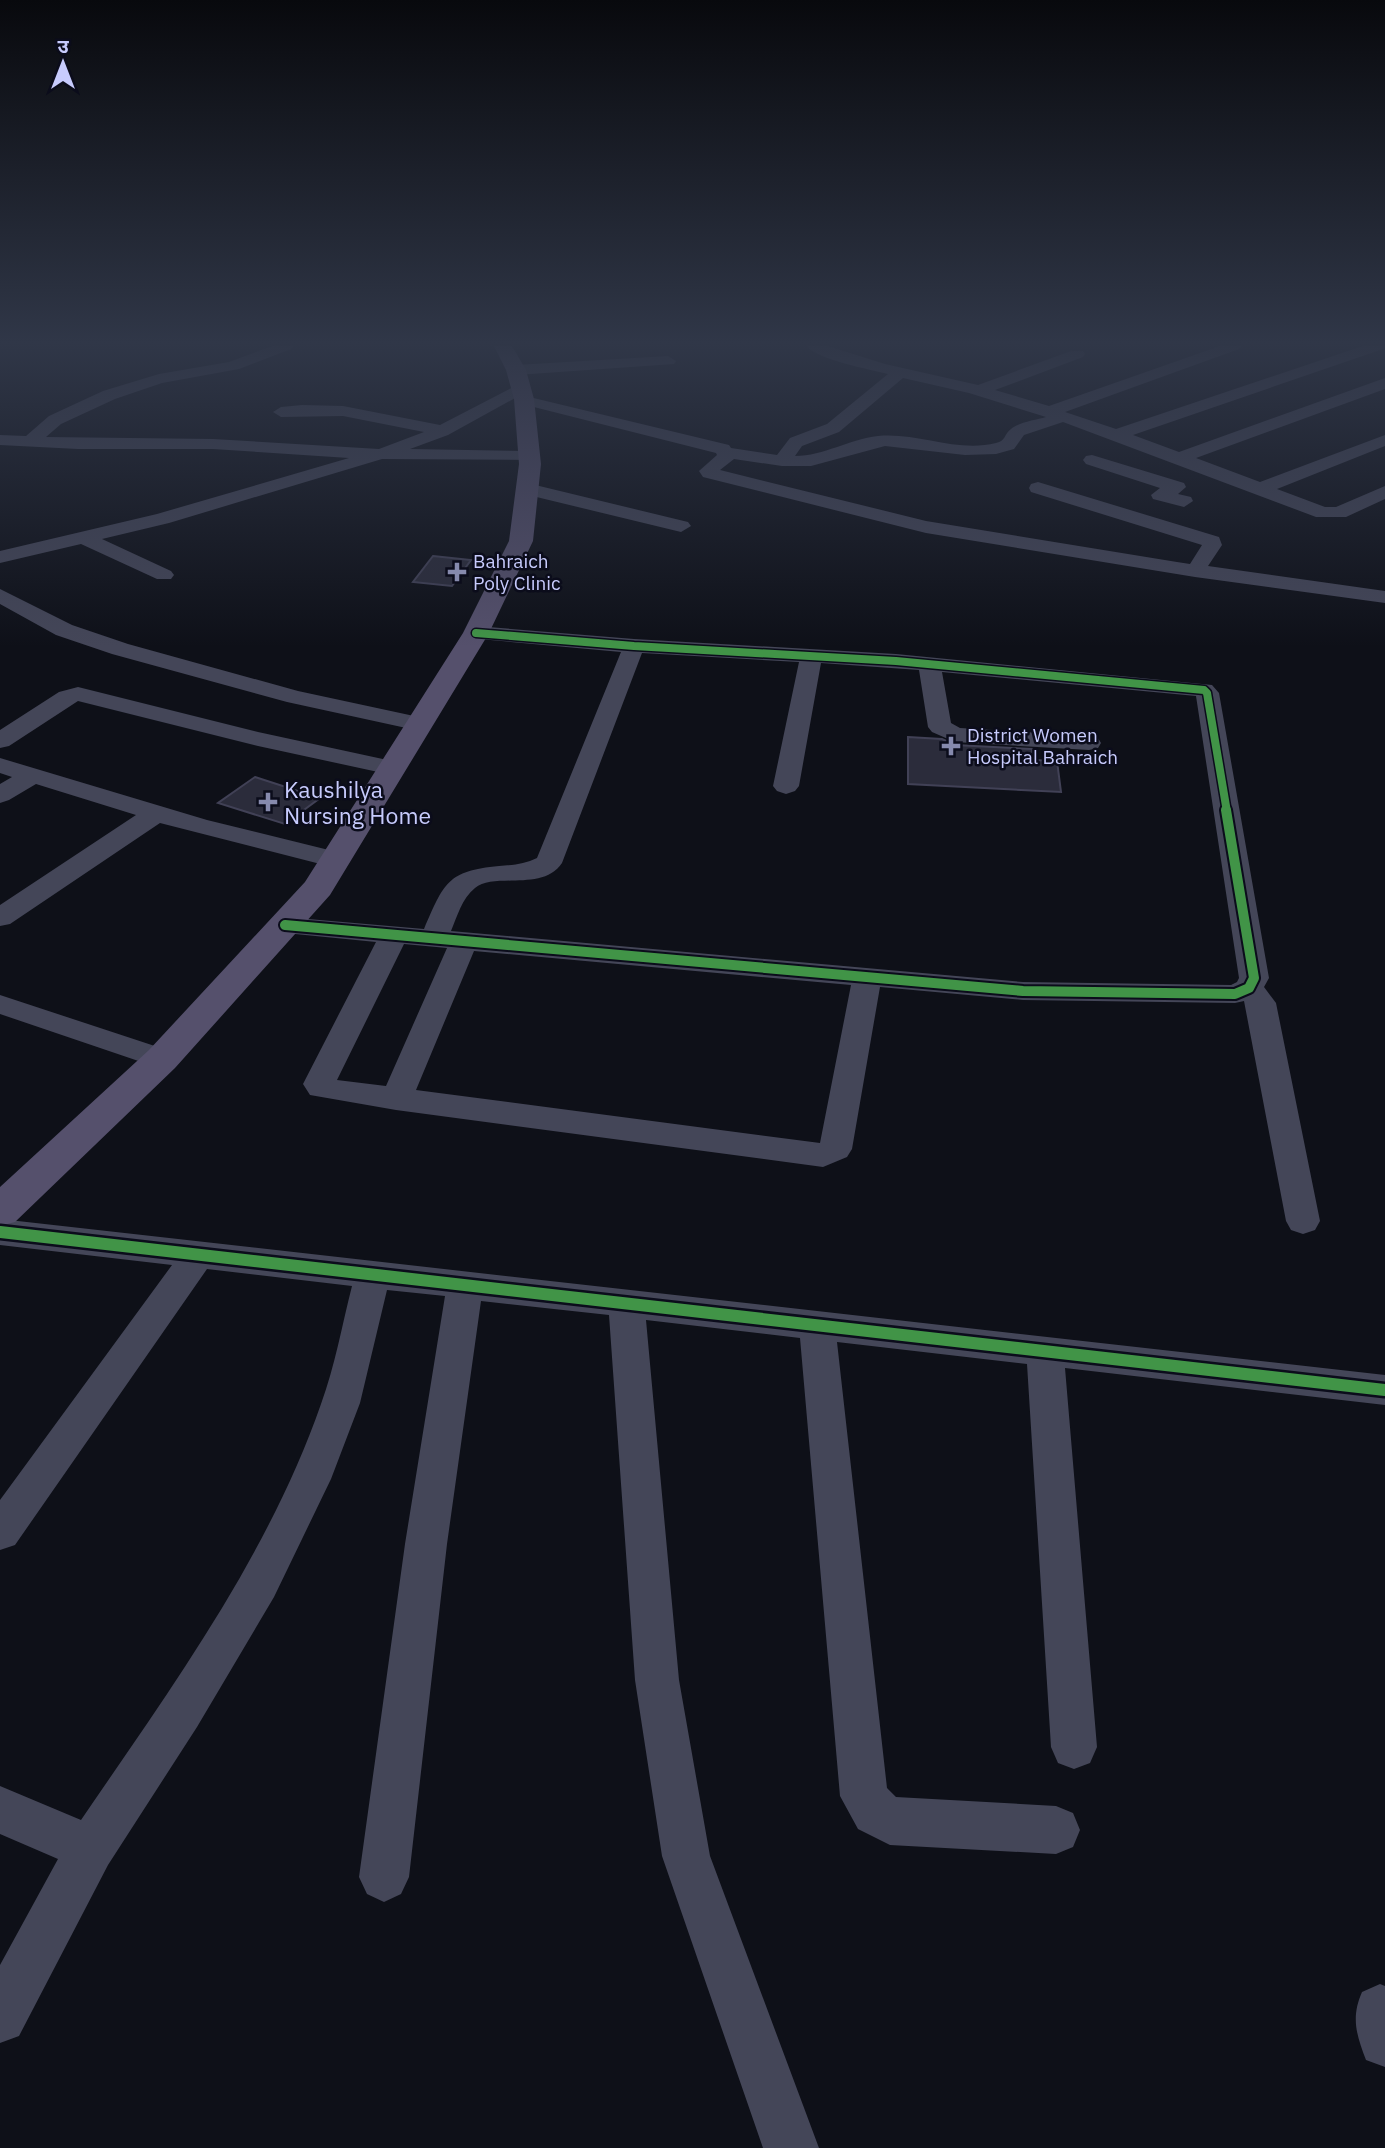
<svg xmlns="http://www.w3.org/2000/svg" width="1385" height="2148" font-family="'IBM Plex Sans','Noto Sans Devanagari',sans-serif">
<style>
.building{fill:#2b2c3b;stroke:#414156;stroke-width:2}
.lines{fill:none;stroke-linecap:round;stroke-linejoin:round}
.minor{fill:#444658;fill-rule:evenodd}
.major{fill:#55506c;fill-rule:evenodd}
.cycleway-far2-casing{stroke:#0b0c1b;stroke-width:11}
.cycleway-far1-casing{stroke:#0b0c1b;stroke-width:14}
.cycleway-casing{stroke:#0b0c1b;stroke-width:17}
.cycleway-far2{stroke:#419447;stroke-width:8}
.cycleway-far1{stroke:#419447;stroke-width:10}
.cycleway{stroke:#419447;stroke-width:12}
.poi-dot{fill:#868aad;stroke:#0b0c1b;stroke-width:2.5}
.labels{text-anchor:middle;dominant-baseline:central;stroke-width:5;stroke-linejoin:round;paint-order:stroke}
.far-poi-label{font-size:19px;fill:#c7cbfd;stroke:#0b0c1b;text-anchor:start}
.poi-label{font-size:23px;fill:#c7cbfd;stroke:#0b0c1b;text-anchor:start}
</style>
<rect width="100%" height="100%" fill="#0e1018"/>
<!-- building -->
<path class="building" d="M433,556L471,560L452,586L413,582Z
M908,737L942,739L955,745L1032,749L1033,760L1057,761L1061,792L908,784Z
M255,777L320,798L285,824L218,803Z"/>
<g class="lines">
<!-- minor -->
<path class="minor" d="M272,346H294L291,349L239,369L162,383L115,399L61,424L46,437L213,439L379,449L424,432L343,416L281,417L273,412L281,407L302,405L343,406L440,425L521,383L529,388L521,395L729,445L731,448L777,455L790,438L827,424L888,374C868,369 819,360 806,346H828L885,364L978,385L1071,351H1083L1085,354L1083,357L995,390L1049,406L1220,346H1242L1239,349L1065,412L1116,429L1363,346H1385L1383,349L1133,435L1179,452L1385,378V389L1196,458L1260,482L1385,435V446L1277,489L1325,507H1336L1385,486V499L1346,517H1316L1063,422L1024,435L1014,449L996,454L965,455L885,446L811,466H782L734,459L720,470L926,521L1177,562L1190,564L1202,545L1031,492L1029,488L1031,484L1038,482L1219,537L1222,545L1208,566L1385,591V603L1195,577L926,533L703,477L699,471L717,455L716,453L518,403L517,397L448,435L410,449L529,451L538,456L535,460L382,459L169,523L102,539L171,571L174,575L171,579H157L81,544L0,563V551L157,514L349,458L213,449H78L0,445V435L26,436L49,416L103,391L159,374L229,362ZM903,378L969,393L1046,417C1036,420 1019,422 1011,429C1004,434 1006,441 996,443C957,453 917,432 878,436C849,439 824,456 795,456L802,446L839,432Z
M668,356L676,361L674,364L516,375L508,370L516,365Z
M1092,455L1184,483L1186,487L1178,494L1191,497L1193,501L1184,507L1153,499L1151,495L1160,488L1086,464L1083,460L1086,456Z
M527,483L688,522L691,526L681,532L520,493L518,489L520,485Z
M0,589L72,625L128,644L298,691L428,719L432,724L428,729L420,731L287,702L112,654L56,635L0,604Z
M476,626L634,639L896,654L1212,685L1219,693L1269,978L1264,987L1276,1003L1320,1221L1315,1230L1303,1234L1291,1230L1286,1221L1244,1001L1235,1003L1023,1000L880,987L852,1149L847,1157L823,1167L396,1110L310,1095L303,1084L376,942L285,933L275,931L271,925L275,919L285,917L424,929C444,883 447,871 499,866C513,865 525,864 537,858L621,652L468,638L465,633L468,628ZM642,653L799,662L773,786L777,791L786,794L795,791L799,786L821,663L919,670L928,727L932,732L955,742L1089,750L1098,748L1101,743L1098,738L1089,736L960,728L951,723L942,672L1196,696L1239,978L1237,982L1231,985L1023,982L451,931C457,917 462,898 475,888C494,872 543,892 562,863ZM404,944L447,948L386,1086L337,1080ZM474,951L851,985L820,1143L416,1090Z
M78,687L258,732L392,761L401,763L404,768L401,773L392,775L258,746L78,701L9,746L0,748V730L59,692Z
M0,758L207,820L345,854L349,860L345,866L336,868L160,823L10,924L0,926V905L136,815L36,784L9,800L0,803V784L12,777L0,773Z
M0,995L173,1052L178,1059L173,1066L162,1069L0,1014Z
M0,1219L1385,1375V1405L1065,1368L1097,1747L1090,1763L1074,1769L1058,1763L1051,1747L1027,1364L837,1342L887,1788L896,1797L1056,1806L1073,1813L1080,1830L1073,1847L1056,1854L890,1845L858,1829L840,1796L800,1338L646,1320L679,1680L710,1856L819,2148H763L662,1856L635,1680L609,1315L481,1301L447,1544L409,1877L401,1894L384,1902L367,1894L359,1877L405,1544L445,1296L387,1290L360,1403L331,1479L274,1597L197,1727L108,1865L19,2036L0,2043V1965L58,1859L0,1834V1786L81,1820C171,1688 268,1556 321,1404C335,1366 342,1325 352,1286L207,1269L15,1545L0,1550V1500L172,1265L0,1245Z
M1380,1984L1385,1986V2067L1366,2060C1356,2034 1351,2017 1362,1992Z"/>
<!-- major -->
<path class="major" d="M494,346H512L526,370L534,399L541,464L533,541L489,633L330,895L175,1068L15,1222L0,1226V1187L149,1050L305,882L463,633L509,541L519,464L514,399L506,370Z"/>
<defs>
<path id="cycleway-far2" d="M476,633L634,646L896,661L1204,690L1207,693L1227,812"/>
<path id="cycleway-far1" d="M285,925L1023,991L1235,994L1249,988L1254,978L1226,810"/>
<path id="cycleway" d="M0,1232L1385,1390"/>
</defs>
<!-- cycleway-far2 casing -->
<use href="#cycleway-far2" class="cycleway-far2-casing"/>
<!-- cycleway-far1 casing -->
<use href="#cycleway-far1" class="cycleway-far1-casing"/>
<!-- cycleway casing -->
<use href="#cycleway" class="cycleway-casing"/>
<!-- cycleway-far2 -->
<use href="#cycleway-far2" class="cycleway-far2"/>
<!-- cycleway-far1 -->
<use href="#cycleway-far1" class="cycleway-far1"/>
<!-- cycleway -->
<use href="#cycleway" class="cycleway"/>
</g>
<!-- sky -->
<linearGradient id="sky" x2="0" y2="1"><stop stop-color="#08090d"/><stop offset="0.53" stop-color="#303748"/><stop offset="1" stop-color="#303748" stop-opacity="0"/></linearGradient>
<rect width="1385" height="647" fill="url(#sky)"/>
<!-- markers -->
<g class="poi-dot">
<path d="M453.5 561.5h7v7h7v7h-7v7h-7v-7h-7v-7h7z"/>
<path d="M947.5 735.5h7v7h7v7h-7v7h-7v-7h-7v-7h7z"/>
<path d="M264.5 791.5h7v7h7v7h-7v7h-7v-7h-7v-7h7z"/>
</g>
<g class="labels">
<!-- far-poi labels -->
<g class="far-poi-label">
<text x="473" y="561">Bahraich<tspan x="473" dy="22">Poly Clinic</tspan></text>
<text x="967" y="735">District Women<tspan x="967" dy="22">Hospital Bahraich</tspan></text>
</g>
<!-- poi labels -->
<g class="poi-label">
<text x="284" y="789">Kaushilya<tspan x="284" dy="26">Nursing Home</tspan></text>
</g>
</g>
<!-- north arrow -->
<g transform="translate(63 63)" stroke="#0b0c1b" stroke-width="5" paint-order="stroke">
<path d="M0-5L12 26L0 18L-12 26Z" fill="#c7cbfd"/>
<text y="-10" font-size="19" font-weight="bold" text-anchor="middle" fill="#c7cbfd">उ</text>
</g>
</svg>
